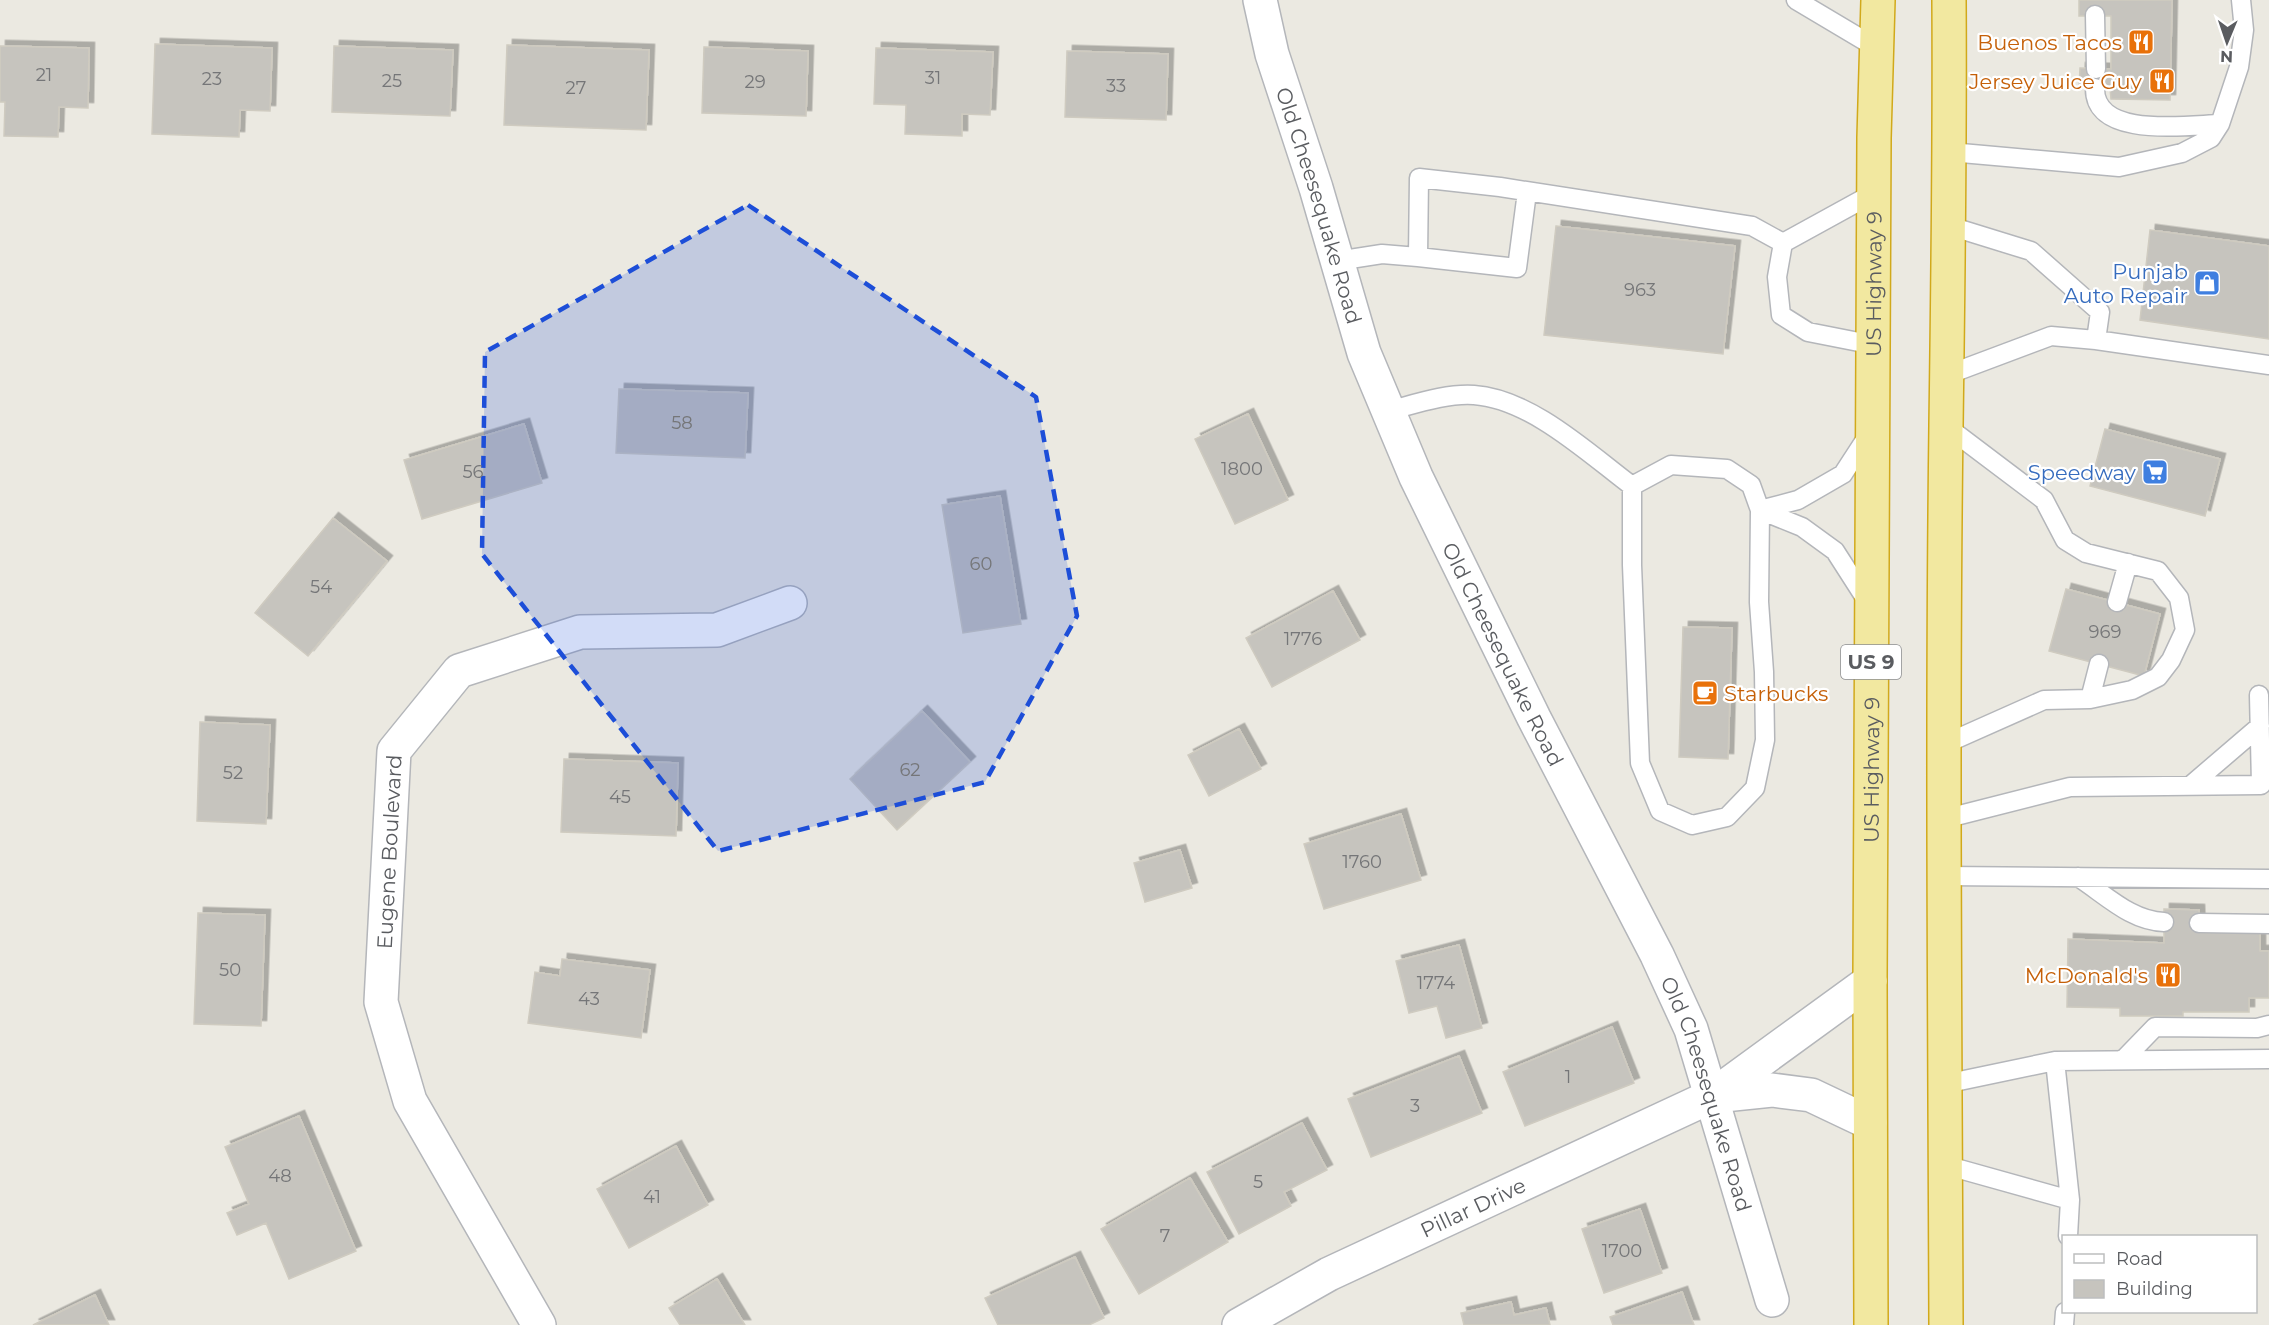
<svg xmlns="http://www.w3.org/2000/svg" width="2269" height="1325" font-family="Montserrat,sans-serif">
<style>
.building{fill:#c6c4be;stroke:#cfcbc0;stroke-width:1.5;filter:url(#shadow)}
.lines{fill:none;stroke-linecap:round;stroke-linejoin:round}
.service-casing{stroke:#b4b6ba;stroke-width:21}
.minor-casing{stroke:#b4b6ba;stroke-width:36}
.trunk-casing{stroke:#d1a91b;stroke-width:36}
.service{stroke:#fff;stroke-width:18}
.minor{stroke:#fff;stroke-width:33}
.trunk{stroke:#f2e8a0;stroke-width:33}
.marked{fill:#1d4ed8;fill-opacity:0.2;stroke:#1d4ed8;stroke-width:4.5;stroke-dasharray:12 8;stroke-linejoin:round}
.labels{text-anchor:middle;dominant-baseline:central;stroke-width:4.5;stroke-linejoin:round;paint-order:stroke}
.number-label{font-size:18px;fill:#757678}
.shield{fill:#fff;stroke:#8c8d90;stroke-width:1.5}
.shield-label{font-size:20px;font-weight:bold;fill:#5a5c60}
.food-label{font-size:21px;fill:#c56008;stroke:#fff;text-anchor:end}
.street-label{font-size:21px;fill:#5a5c60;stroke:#fff}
.shop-label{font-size:21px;fill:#366cbe;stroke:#fff;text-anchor:end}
</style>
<defs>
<filter id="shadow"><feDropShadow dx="5.5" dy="-5.5" stdDeviation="0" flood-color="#0004"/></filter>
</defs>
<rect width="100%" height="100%" fill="#ebe9e1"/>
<!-- building -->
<path class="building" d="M2079,0H2172L2170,100L2111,99L2110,88H2079L2080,68L2111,69V16H2079Z
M155,44L272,48L270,111L240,110L239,137L152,134Z
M507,45L649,50L646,130L504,125Z
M0,46L89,48L88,108L59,107L58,137L4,136L5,102H0Z
M334,46L453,50L450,116L332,112Z
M704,47L808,51L806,116L702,113Z
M876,48L993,52L990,115L962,114V136L905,134L906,105L874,104Z
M1067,51L1168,54L1166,120L1065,117Z
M1556,226L1735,246L1723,354L1544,335Z
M2150,230L2269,246V339L2140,320Z
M619,389L748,393L745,458L616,453Z
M1248,414L1288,500L1235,524L1195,439Z
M524,424L542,483L422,519L404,460Z
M2105,429L2220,459L2205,516L2090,486Z
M1000,496L1021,624L963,633L942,505Z
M333,518L387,561L308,656L255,613Z
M2066,589L2160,614L2144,676L2049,651Z
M1333,591L1360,640L1272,687L1246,638Z
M1683,627L1732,628L1728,759L1679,757Z
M922,711L970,762L897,830L850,779Z
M200,722L270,725L266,824L197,821Z
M1239,729L1261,769L1209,796L1188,755Z
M564,759L678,763L676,836L561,832Z
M1401,814L1421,880L1324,909L1304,844Z
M1180,850L1192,888L1145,902L1134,863Z
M2164,909L2199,910L2200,933H2260V951H2269V998H2249V1012H2183V1016H2120V1008L2067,1007L2068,939L2164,943Z
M198,913L265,915L261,1026L194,1024Z
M1459,945L1482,1028L1446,1038L1437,1006L1409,1013L1396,961Z
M562,959L650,970L641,1038L528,1023L535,972L560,976Z
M1612,1027L1634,1083L1525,1126L1503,1072Z
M1459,1056L1482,1113L1371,1157L1348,1099Z
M299,1116L356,1251L289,1279L266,1223L237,1235L227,1213L249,1204L225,1147Z
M1302,1123L1327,1170L1284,1192L1291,1206L1239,1234L1207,1172Z
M676,1146L708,1205L629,1248L597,1189Z
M1190,1178L1228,1242L1139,1294L1101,1229Z
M1640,1209L1662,1273L1604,1293L1582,1229Z
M1075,1257L1104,1318L1089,1325H998L985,1298Z
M717,1279L745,1325H680L669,1308Z
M1682,1292L1694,1325H1613L1610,1317Z
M95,1295L109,1325H33Z
M1511,1302L1514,1315L1546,1308L1550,1325H1464L1461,1313Z"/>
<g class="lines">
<defs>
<path id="service" d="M1796,0L1875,47
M2095,15L2096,69
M2095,88C2094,139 2187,125 2220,124
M1950,152L2119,167L2182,153L2211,138L2220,124L2239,67L2244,30L2241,0
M1527,192L1517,268L1418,257L1419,178L1500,187L1752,226L1783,243
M1874,193L1783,243L1777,277L1781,315L1808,332L1874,345
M1337,261L1382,254L1418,257
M2096,340L2269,365
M1947,375L2051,336L2096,340L2100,312L2031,251L1950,226
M1388,411C1415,404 1447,393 1474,395C1531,399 1588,453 1632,486
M1760,510L1759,602L1764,672L1765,740L1755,788L1727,817L1692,825L1660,811L1640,763L1632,565V486L1671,465L1727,469L1751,485L1760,510L1802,527L1835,551L1869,604
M1760,510L1798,500L1843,474L1869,434
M2117,602L2128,563
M2090,699L2099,664
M1945,744L2044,700L2090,699L2132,690L2158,677L2171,660L2185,630L2179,598L2158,571L2086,553L2065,540L2044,500L1946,426
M2190,786L2260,726
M1944,819L2070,787L2261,785L2259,695
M1944,876L2269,879
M2078,877C2106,895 2131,921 2164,922
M2199,923L2269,924
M2123,1060L2155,1027L2257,1028L2269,1025
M2055,1061L2070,1200L2068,1236
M1945,1084L2055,1061L2269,1059
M1945,1165L2070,1200
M2064,1325L2065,1312"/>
<g id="minor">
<path id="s1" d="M1260,0L1272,54L1316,188L1364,353L1416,477L1534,718L1657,955L1691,1029L1772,1300"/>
<path d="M1714,1096L1772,1090L1811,1095L1870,1123"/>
<path id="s2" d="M539,1325L410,1101L381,1002L394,751L459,671L580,632L717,630L790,603"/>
<path id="s3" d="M1239,1325L1329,1274L1712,1096L1870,981"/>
</g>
<g id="trunk">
<path id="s4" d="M1871,1325L1870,981L1874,138L1878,0"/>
<path d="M1946,1325C1945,1025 1942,726 1946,426C1948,284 1950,142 1949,0"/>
</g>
</defs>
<!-- service casing -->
<use href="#service" class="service-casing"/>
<!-- minor casing -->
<use href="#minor" class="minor-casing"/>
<!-- trunk casing -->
<use href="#trunk" class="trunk-casing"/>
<!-- service -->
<use href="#service" class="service"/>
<!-- minor -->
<use href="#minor" class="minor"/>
<!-- trunk -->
<use href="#trunk" class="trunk"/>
</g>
<!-- marked area -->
<path class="marked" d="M748,205L1036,397L1077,616L985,782L718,851L482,554L485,352Z"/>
<!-- icons -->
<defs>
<symbol id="restaurant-square" viewBox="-11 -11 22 22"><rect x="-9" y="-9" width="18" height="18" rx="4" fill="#e8710a" stroke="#fff"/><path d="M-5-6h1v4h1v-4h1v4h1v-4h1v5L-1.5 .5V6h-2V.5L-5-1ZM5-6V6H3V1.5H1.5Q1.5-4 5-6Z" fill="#fff"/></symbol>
<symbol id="shop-square" viewBox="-11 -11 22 22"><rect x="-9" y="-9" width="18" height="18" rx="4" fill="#3f7fe0" stroke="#fff"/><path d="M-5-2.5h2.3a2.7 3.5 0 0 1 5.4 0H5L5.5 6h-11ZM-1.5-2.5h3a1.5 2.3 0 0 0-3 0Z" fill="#fff"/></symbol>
<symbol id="supermarket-square" viewBox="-11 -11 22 22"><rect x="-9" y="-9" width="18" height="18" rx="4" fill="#3f7fe0" stroke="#fff"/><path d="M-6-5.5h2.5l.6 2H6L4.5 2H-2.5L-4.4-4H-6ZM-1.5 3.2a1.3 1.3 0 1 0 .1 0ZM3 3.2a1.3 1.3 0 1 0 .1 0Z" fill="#fff"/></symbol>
<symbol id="cafe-square" viewBox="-11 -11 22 22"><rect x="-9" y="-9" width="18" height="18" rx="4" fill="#e8710a" stroke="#fff"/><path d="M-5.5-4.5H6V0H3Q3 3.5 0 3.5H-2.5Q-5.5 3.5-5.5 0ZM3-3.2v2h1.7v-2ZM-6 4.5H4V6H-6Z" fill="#fff"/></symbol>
</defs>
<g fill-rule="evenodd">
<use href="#restaurant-square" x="2126" y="27" width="30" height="30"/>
<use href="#restaurant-square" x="2147" y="66" width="30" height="30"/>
<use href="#shop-square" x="2192" y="268" width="30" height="30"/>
<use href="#supermarket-square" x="2140" y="457" width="30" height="30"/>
<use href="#cafe-square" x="1690" y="678" width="30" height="30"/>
<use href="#restaurant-square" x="2153" y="960" width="30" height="30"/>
</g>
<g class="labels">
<!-- number labels -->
<g class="number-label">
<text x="44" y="75">21</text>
<text x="933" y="78">31</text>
<text x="212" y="79">23</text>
<text x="392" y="81">25</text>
<text x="755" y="82">29</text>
<text x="1116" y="86">33</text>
<text x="576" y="88">27</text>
<text x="1640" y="290">963</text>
<text x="682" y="423">58</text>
<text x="1242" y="469">1800</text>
<text x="473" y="472">56</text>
<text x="981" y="564">60</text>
<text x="321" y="587">54</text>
<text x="2105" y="632">969</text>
<text x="1303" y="639">1776</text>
<text x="910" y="770">62</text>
<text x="233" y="773">52</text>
<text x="620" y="797">45</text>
<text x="1362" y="862">1760</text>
<text x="230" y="970">50</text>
<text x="1436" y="983">1774</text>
<text x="589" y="999">43</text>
<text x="1568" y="1077">1</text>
<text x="1415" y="1106">3</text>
<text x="280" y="1176">48</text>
<text x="1258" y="1182">5</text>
<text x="652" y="1197">41</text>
<text x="1165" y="1236">7</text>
<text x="1622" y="1251">1700</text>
</g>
<!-- shield labels -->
<rect class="shield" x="1841" y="645" width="60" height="34" rx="4.5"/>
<g class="shield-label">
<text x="1871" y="662">US 9</text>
</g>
<!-- food labels -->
<g class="food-label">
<text x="2122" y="42">Buenos Tacos</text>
<text x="2142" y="81">Jersey Juice Guy</text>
<text x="1724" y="693" text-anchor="start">Starbucks</text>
<text x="2148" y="975">McDonald's</text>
</g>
<!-- street labels -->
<g class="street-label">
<text stroke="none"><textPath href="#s1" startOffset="214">Old Cheesequake Road</textPath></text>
<text stroke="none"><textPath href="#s4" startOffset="1041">US Highway 9</textPath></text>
<text stroke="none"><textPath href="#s1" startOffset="700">Old Cheesequake Road</textPath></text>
<text stroke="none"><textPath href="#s4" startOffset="555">US Highway 9</textPath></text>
<text stroke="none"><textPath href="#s2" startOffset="512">Eugene Boulevard</textPath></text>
<text stroke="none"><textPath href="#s1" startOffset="1186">Old Cheesequake Road</textPath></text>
<text stroke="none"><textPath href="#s3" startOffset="262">Pillar Drive</textPath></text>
</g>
<!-- shop labels -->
<g class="shop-label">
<text x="2188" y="271">Punjab<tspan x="2188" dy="24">Auto Repair</tspan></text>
<text x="2136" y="472">Speedway</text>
</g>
</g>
<!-- legend -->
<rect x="2062" y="1235" width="195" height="78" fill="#ffffff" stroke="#bdbebf" stroke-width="1.5"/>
<rect x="2074" y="1254" width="30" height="9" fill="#ffffff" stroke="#bdbebf" stroke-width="1.5"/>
<text x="2116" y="1265" font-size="18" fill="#5a5c60">Road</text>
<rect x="2074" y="1280" width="30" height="18" fill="#c6c4be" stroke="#bdbebf" stroke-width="1.5"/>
<text x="2116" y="1295" font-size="18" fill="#5a5c60">Building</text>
<!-- north arrow -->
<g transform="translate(2227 42) rotate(182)" stroke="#ffffff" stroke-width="4.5" paint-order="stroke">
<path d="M0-4.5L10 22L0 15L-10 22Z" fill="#5a5c60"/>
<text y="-9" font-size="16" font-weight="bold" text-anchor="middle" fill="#5a5c60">N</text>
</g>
</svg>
